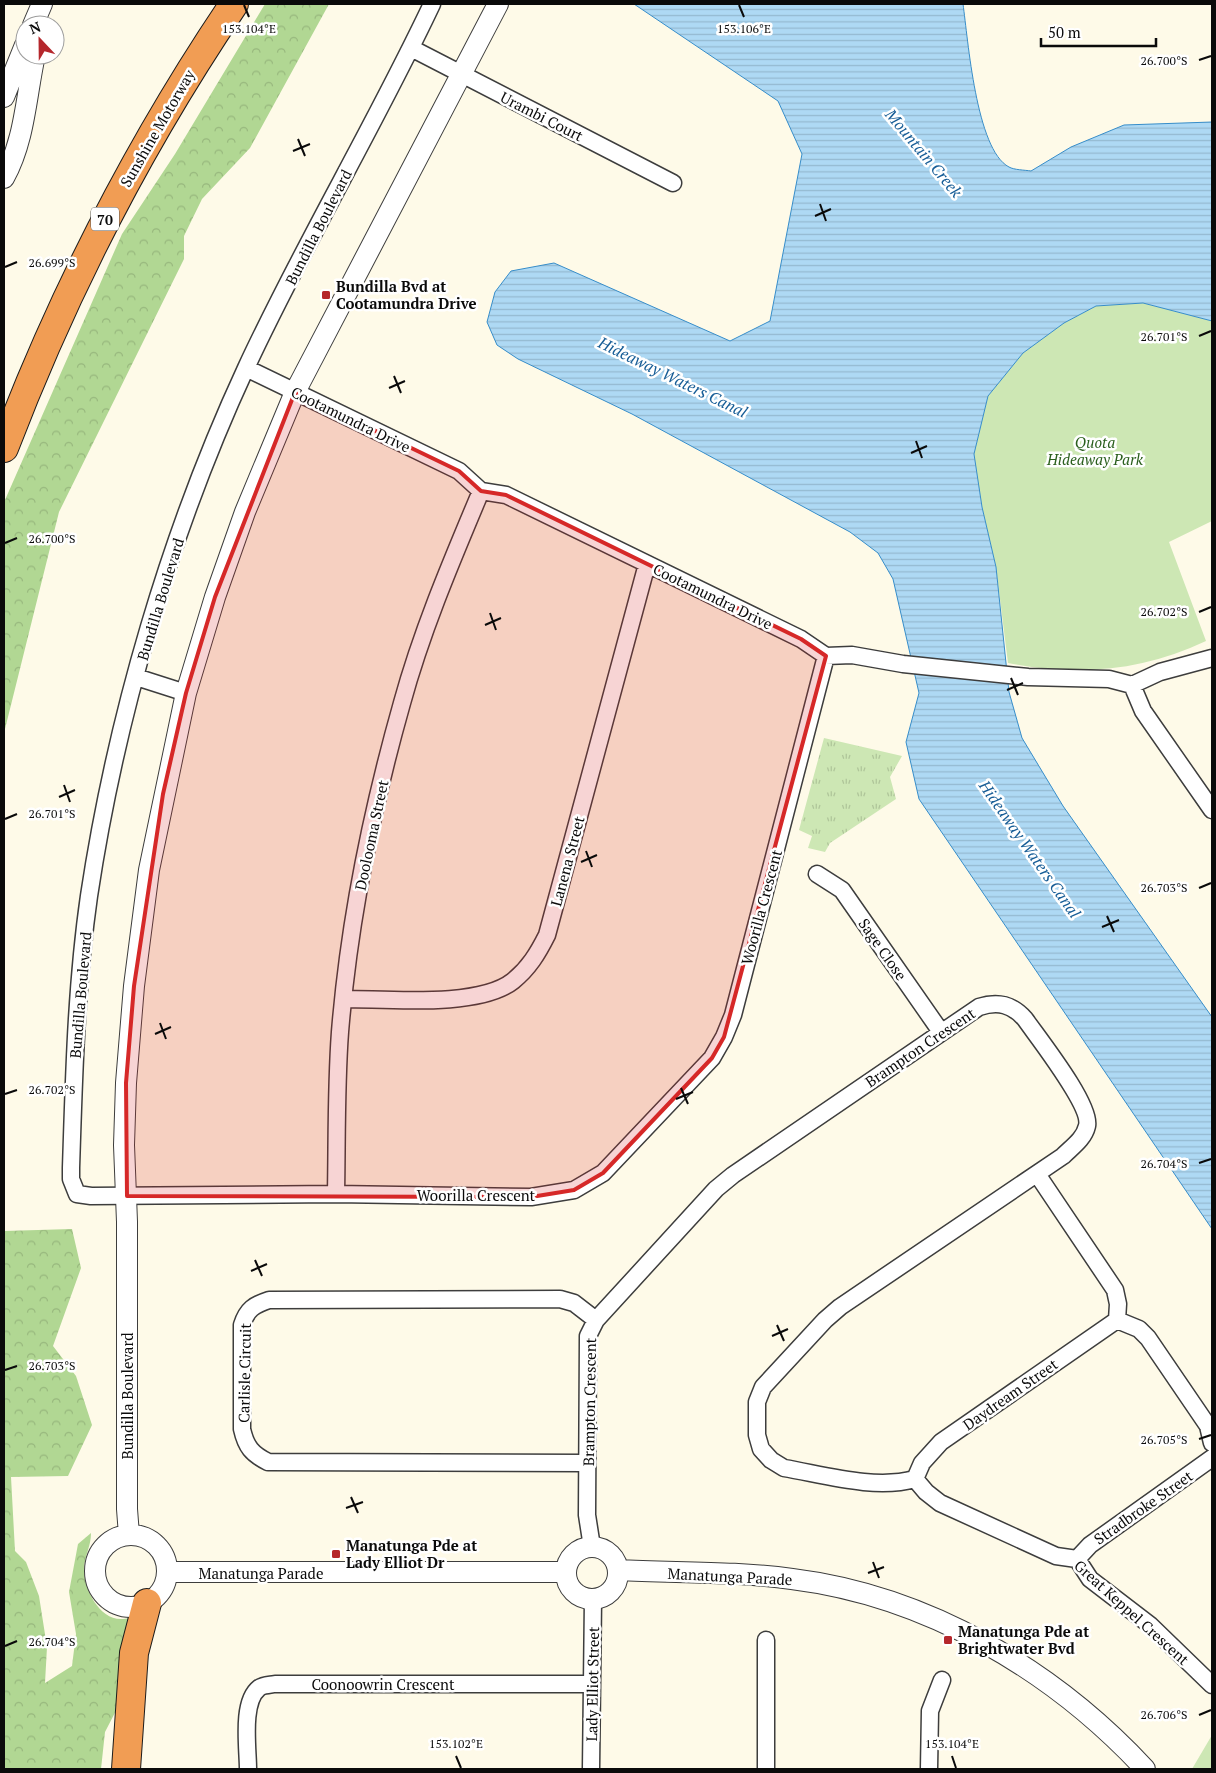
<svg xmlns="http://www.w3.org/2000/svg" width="1216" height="1773" font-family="'PT Serif',serif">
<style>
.grass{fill:url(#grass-tufts)}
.forest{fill:url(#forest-crowns)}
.park{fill:#cde7b4}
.water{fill:url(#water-rules);stroke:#378dc9}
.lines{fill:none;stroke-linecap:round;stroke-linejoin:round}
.minor-casing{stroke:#3d3d3d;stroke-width:19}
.tertiary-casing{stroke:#3d3d3d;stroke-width:22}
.motorway-casing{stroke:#1b1b1b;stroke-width:30}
.minor{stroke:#fff;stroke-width:16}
.tertiary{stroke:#fff;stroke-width:20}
.motorway{stroke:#f19d54;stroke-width:28}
.marked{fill:#d62828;fill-opacity:0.2;stroke:#d62828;stroke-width:4;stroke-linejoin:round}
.ticks{fill:none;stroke:#0a0a0a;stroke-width:2}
.poi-dot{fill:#b5272c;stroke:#fff;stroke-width:2}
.labels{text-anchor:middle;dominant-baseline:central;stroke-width:5;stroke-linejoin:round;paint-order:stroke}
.shield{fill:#fff;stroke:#545454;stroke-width:1}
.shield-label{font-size:14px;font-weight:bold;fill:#0a0a0a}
.street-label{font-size:15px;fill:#0a0a0a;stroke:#fff}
.poi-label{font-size:15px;font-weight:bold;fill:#0a0a0a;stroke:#fff;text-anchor:start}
.park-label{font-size:15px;font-style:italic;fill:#2a5f1d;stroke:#fff}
.water-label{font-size:16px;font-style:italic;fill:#185e97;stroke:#fff}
.ticks-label{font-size:12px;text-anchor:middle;fill:#0a0a0a;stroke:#fff;stroke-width:5;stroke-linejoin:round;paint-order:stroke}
</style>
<defs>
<pattern id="grass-tufts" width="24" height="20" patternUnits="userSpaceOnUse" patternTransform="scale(1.25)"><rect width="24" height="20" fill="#cde7b4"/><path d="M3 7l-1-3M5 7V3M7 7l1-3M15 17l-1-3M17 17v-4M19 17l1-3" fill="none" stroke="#afc599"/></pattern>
<pattern id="forest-crowns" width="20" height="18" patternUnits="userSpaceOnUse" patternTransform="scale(1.25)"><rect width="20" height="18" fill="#b1d793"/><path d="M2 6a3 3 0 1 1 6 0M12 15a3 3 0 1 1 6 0" fill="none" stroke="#97b77d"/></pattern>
<pattern id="water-rules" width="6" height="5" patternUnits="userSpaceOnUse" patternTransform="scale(1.25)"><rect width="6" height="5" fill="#aed9f4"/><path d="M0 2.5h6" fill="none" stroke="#94b9d0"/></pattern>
</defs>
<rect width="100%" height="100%" fill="#fefae8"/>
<!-- grass -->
<path class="grass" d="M824,738L902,756L890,777L896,799L830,843L825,852L808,848L812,836L799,830Z"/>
<!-- forest -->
<path class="forest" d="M265,4H329L250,148L202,199L184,236V259L59,512L4,733L5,500L122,234L175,154Z
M72,1229L81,1268L53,1346L76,1376L92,1425L68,1476L11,1477L15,1551L26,1562L39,1596L47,1647L45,1683L72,1666L76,1634L69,1592L78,1544L91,1533C91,1546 85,1555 84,1568C83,1587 99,1621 123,1619C128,1619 133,1616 138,1615L121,1701L105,1732L101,1769H4V1231Z"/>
<!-- park -->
<path class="park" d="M1143,303L1212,321V521L1169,542L1206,641C1141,672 1077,676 1008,663L996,567L982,507L974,454L988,396L1023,353L1064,323L1096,306Z
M1212,1735V1769H1192Z"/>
<!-- water -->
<path class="water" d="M634,4H963C968,39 976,150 1009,167C1014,170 1025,170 1031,171L1071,147L1124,125L1212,122V321L1143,303L1096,306L1064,323L1023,353L988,396L974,454L982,507L996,567L1009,692L1022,738L1063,806L1212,1017V1229L919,799L906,742L919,693L893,579L878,553L850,532L632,414L518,359L497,345L487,322L495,292L511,271L554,263L730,341L770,321L802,154L778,101Z"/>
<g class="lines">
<defs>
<path id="minor" d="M432,4C374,127 303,245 246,368C170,532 116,717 89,896C76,986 74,1077 71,1168V1179L77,1194L91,1196L336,1194L531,1197L574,1190L603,1173L712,1058L724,1037L733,1015L826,656
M411,48L673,183
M246,368L459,471L481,491L506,495L801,639L826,656L852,655L903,664L1028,677L1109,679L1132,685L1160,672L1212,658
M136,677L186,693
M1132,685L1143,711L1212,810
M817,874L842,890L941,1032
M345,999C388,999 479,1008 513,981C529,968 538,953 547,935L647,564
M1037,1174L1115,1290L1118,1304L1117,1320L1139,1329L1148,1338L1208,1426L1212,1443
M336,1194C337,1140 336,1086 340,1032C349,921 372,809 402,703C422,630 452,560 481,491
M587,1463L268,1462C252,1454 246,1447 242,1429V1325C247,1309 254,1305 269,1300L560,1299L574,1303L596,1320
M915,1479L926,1492L940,1503L1056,1556L1077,1559L1090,1579L1150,1625L1212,1685
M915,1479L922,1463L941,1442L1117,1320
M592,1547L587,1515L588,1336L596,1320L716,1189L733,1175L979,1007C998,1001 1012,1004 1025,1019C1039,1039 1092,1106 1087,1126C1084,1139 1072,1147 1063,1156L840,1307L825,1320L763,1387L757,1402V1435L761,1449L771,1460L784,1468C825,1475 875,1490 915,1479
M1077,1559L1090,1545L1212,1458
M248,1769C248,1748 241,1702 259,1688C263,1685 270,1685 275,1684H592
M591,1769L593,1599
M766,1769V1640
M929,1769L930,1711L942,1680"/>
<path id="tertiary" d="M33,25L42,4
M4,97L25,45
M4,178C25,140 26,96 35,55
M129,1535L127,1509V1222L124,1145L126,1083L134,986L149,870L186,693L215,597L245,512L295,392L498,4
M95 1571a36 36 0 1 1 72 0a36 36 0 1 1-72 0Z
M566 1573a26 26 0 1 1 52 0a26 26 0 1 1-52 0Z
M618,1570C676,1573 735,1571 792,1579C928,1596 1053,1670 1145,1769
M167,1572H565"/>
<path id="motorway" d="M4,448C64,291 140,143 234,4
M126,1769L134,1653L147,1603"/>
</defs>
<!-- minor casing -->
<use href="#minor" class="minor-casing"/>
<!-- tertiary casing -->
<use href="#tertiary" class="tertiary-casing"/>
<!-- motorway casing -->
<use href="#motorway" class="motorway-casing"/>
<!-- minor -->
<use href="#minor" class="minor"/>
<!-- tertiary -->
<use href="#tertiary" class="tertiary"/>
<!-- motorway -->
<use href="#motorway" class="motorway"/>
</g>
<!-- marked area -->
<path class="marked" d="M295,392L459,471L481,491L506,495L801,639L826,656L724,1037L712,1058L603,1173L574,1190L531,1197L127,1196L126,1083L134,986L163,794L186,693L215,597Z"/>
<!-- ticks -->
<path class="ticks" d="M244,5L249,17M739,5L744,17M1199,60L1211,56M298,139L305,156M293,151L310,144M820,204L826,221M815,216L831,209M5,267L17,262M1199,336L1211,331M394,376L401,393M389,388L405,381M916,441L922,458M911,453L927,446M5,543L17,538M1199,612L1211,607M490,613L496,630M485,625L501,618M1011,678L1018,695M1007,690L1023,683M64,785L70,802M59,797L75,790M5,819L17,814M586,851L592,867M581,862L597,855M1199,888L1211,883M1107,916L1114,932M1102,927L1119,920M160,1023L166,1039M155,1034L171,1027M681,1088L688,1104M5,1094L17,1090M676,1099L693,1092M1199,1163L1211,1159M255,1260L262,1276M251,1271L267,1264M777,1325L784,1341M772,1336L788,1329M5,1370L17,1366M1199,1439L1211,1435M351,1497L358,1513M346,1508L363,1502M873,1562L879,1578M868,1573L884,1567M5,1646L17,1641M1199,1715L1211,1710M456,1756L461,1768M952,1756L956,1768"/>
<!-- markers -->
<g class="poi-dot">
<rect x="321" y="290" width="10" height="10" rx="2.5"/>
<rect x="331" y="1549" width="10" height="10" rx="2.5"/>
<rect x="943" y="1635" width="10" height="10" rx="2.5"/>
</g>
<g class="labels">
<!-- shield labels -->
<rect class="shield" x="91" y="207.5" width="28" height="23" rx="4"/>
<g class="shield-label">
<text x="105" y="219">70</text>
</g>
<!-- street labels -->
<g class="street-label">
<text transform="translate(542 116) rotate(27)">Urambi Court</text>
<text transform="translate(157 128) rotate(-60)">Sunshine Motorway</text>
<text transform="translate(318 227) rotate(-63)">Bundilla Boulevard</text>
<text transform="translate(351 419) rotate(26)">Cootamundra Drive</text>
<text transform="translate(713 596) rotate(26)">Cootamundra Drive</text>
<text transform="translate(160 599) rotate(-73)">Bundilla Boulevard</text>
<text transform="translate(371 835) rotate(-78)">Doolooma Street</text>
<text transform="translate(567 861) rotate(-75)">Lanena Street</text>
<text transform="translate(761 907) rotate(-75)">Woorilla Crescent</text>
<text transform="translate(883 949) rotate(55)">Sage Close</text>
<text transform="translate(80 995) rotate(-85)">Bundilla Boulevard</text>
<text transform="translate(920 1047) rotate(-34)">Brampton Crescent</text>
<text x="476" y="1195">Woorilla Crescent</text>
<text transform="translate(244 1373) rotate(-89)">Carlisle Circuit</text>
<text transform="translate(1010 1394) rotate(-35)">Daydream Street</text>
<text transform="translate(127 1396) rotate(-90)">Bundilla Boulevard</text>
<text transform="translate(589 1402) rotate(-89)">Brampton Crescent</text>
<text transform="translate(1143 1507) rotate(-35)">Stradbroke Street</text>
<text x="261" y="1573">Manatunga Parade</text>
<text transform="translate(730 1576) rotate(3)">Manatunga Parade</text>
<text transform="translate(1132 1612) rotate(42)">Great Keppel Crescent</text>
<text x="383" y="1684">Coonoowrin Crescent</text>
<text transform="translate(592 1684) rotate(-89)">Lady Elliot Street</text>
</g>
<!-- poi labels -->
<g class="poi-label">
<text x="336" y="286">Bundilla Bvd at<tspan x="336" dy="17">Cootamundra Drive</tspan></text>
<text x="346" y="1545">Manatunga Pde at<tspan x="346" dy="17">Lady Elliot Dr</tspan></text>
<text x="958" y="1631">Manatunga Pde at<tspan x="958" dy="17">Brightwater Bvd</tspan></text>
</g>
<!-- park labels -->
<g class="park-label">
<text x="1095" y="442">Quota<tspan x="1095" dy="17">Hideaway Park</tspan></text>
</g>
<!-- water labels -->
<g class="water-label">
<text transform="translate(924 153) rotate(50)">Mountain Creek</text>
<text transform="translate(673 377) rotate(26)">Hideaway Waters Canal</text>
<text transform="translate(1030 849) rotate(55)">Hideaway Waters Canal</text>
</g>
</g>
<g class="ticks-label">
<text x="249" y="33">153.104°E</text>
<text x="744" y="33">153.106°E</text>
<text x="1164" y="65">26.700°S</text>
<text x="52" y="267">26.699°S</text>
<text x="1164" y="341">26.701°S</text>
<text x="52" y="543">26.700°S</text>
<text x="1164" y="616">26.702°S</text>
<text x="52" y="818">26.701°S</text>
<text x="1164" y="892">26.703°S</text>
<text x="52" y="1094">26.702°S</text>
<text x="1164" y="1168">26.704°S</text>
<text x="52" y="1370">26.703°S</text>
<text x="1164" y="1444">26.705°S</text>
<text x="52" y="1646">26.704°S</text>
<text x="1164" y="1719">26.706°S</text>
<text x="456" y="1748">153.102°E</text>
<text x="952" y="1748">153.104°E</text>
</g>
<!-- border -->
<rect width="1216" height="1773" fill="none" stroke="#0a0a0a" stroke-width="10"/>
<!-- north arrow -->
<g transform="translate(40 40) rotate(338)"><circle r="24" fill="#ffffff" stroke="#9d9d9d"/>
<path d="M0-4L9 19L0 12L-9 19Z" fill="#b5272c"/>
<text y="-8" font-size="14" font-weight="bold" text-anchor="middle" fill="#0a0a0a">N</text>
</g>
<!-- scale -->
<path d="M1041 38v8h115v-8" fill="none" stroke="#0a0a0a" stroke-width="2.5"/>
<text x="1048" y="38" font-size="15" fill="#0a0a0a" stroke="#ffffff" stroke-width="4" paint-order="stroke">50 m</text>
</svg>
